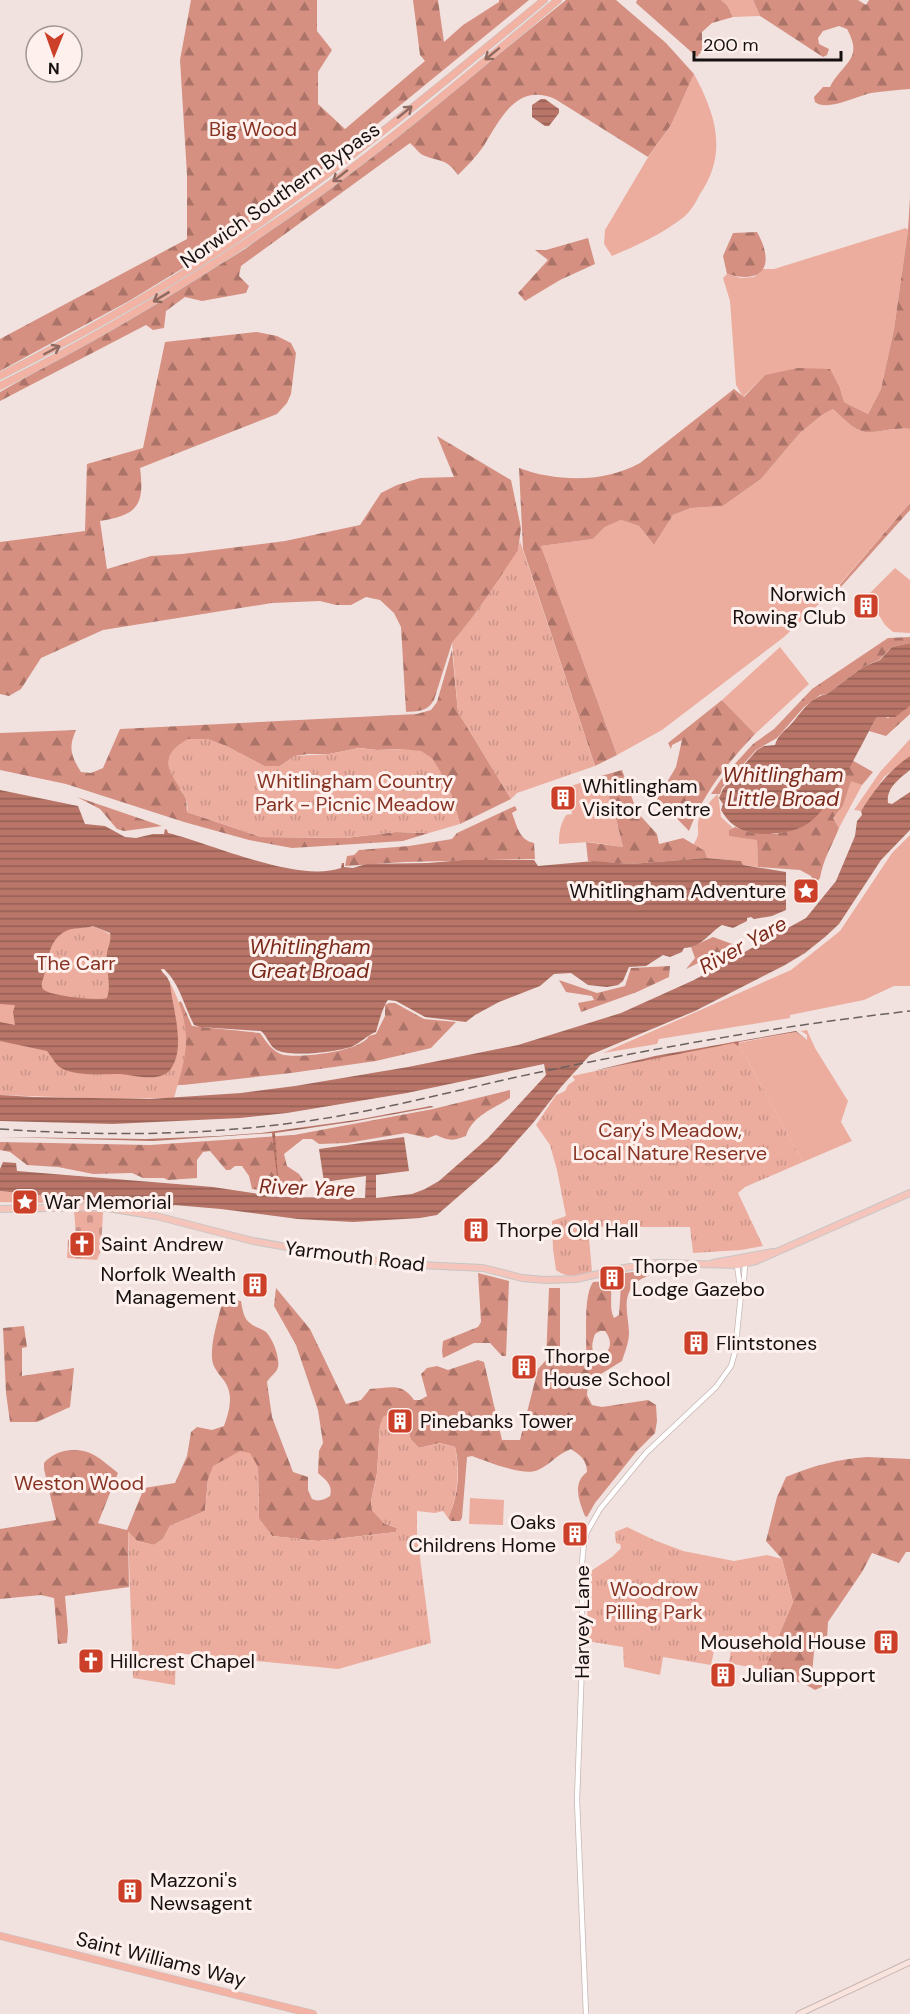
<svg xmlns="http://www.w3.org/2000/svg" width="910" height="2014" font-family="'DM Sans',sans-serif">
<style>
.grass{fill:#ecad9f}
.forest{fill:url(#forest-firs);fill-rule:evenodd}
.cemetery{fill:url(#cemetery-stones)}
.park{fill:url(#park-tufts)}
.water{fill:url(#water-rules);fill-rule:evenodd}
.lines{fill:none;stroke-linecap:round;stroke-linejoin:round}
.tertiary-casing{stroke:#c6b7b4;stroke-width:6}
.secondary-casing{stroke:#c6b7b4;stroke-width:7}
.primary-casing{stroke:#c7c6c6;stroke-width:8}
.trunk-casing{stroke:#c7c6c6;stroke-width:8}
.tertiary{stroke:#fff;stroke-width:4.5}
.secondary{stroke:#fae2dd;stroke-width:5}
.primary{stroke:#f5c5bb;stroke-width:6}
.trunk{stroke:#f2b2a4;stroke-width:7}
.rail{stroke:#6a615f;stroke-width:1.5;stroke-dasharray:9 4.5;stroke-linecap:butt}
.oneway{stroke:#8f6a61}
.labels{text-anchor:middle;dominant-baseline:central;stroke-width:6;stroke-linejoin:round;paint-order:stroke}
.park-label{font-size:20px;fill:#863324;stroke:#fef0ec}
.street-label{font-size:20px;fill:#161110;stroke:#fef0ec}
.poi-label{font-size:20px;fill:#161110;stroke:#fef0ec;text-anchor:start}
.water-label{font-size:21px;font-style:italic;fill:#7b291b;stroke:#fef0ec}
</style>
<defs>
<pattern id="forest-firs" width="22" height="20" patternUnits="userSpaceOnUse" patternTransform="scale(1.5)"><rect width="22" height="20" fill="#d59082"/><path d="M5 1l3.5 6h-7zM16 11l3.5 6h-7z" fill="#ac7469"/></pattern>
<pattern id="cemetery-stones" width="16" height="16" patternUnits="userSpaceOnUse" patternTransform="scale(1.5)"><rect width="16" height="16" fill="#ecad9f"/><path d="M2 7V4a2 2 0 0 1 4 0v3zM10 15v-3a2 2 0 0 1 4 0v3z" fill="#ca9488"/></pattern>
<pattern id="park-tufts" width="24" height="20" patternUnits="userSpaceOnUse" patternTransform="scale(1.5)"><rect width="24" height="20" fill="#ecad9f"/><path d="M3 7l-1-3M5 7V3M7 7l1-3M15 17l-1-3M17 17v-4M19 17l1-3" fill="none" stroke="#ca9488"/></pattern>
<pattern id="water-rules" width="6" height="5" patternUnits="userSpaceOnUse" patternTransform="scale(1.5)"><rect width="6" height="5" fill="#b87568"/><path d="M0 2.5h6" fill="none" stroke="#955f54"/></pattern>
</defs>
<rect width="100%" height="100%" fill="#f1e2df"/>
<!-- grass -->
<path class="grass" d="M721,0H753L760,16L733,17L727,5Z
M694,74C716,115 728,153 700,194C696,202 691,211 684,217C662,234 638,245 612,256L604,244L605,230L647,159L671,125Z
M906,228L908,230L894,329L881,389L868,414L844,402L840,388L765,375L743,397L736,385L730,301L723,278L727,274L741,278L754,277L763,269H774Z
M833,409C842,417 853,430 865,432C880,433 895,427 910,429V503L840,584L784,637L662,730L617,755L541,546L593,539L605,527L621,520L639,526L654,545L673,515L691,508L723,506L761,479L800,433L822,415Z
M895,568L910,580V633L893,632L885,625L867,596Z
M780,647L809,684L755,734L722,700Z
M910,739V756L884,777L861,811L854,810L880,772Z
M598,777C612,797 617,824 623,847L589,842L559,844C559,832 560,825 566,815L572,814L568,787Z
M851,780L862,785L839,828L833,818L843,806Z
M718,794L721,817L733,828L729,830L757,840L758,867L743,865L741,861L707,858L705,851L693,845C701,833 697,834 698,822C699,815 712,798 718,794Z
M910,835V986H894L864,1000L790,1015V1018L659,1039L657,1044L603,1053L791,970L840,931L892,853Z
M807,1030L815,1048L848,1101L841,1122L852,1141L803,1162L738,1043L796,1032L807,1040V1035L801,1031Z
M0,1191L98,1202V1204L0,1202Z
M470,1498L504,1500L503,1525L469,1524Z"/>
<!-- forest -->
<path class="forest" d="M191,0H317V31L332,50L318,72V104L345,129L425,61L420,55L413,0H438L444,42L463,25L499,2V0H529L299,188L188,265L129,301L0,371V339L187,239V175L180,60Z
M566,0H616L666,43L694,74L671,125L648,157L555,99C516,82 500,120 483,147C476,157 467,166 458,175C447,159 441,162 425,156C419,154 415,147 410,143L241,266L239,276L249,286L246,293L202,301L185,297L166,311L164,328L153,330L146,325L0,401V392L160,301L245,249L422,116Z
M637,0H721L727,5L733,17L712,23L702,32V51L697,57L636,3Z
M753,0H858L866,5L869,0H910V89C897,90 884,91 871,93C856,96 827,112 815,102L814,97L823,87H830C843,62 864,60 847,29L839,26L823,31L818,38L819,44L829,49L827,55L823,57L760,16Z
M910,197V429C895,427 879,433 865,432C853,430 842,417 833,409L822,415L800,433L761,479L723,506L691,508L673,515L654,545L639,526L621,520L605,527L593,539L541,546L617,755L595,766L523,549L519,468C557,482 604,483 640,463L734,389L744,397L765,375L798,368L830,369L840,388L844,402L868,414L881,389L894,329L908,230Z
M757,232C775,264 765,285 727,274L723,256L733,233Z
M588,238L595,264L560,280L525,301L518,293L548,260L535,250H546Z
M257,332L277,336L291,343L296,353L291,394L287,403L277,414L140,468C145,506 137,515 100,521L107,569L151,556L182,554L285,541L360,525L381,493L397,485L420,478L454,477L437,436L511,480L521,528L517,559L503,575L467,625L452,643L434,700C427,712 418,711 406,712L401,627L394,613L380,600L366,597L351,605H336L320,601L272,603L103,630L41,658L21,689L9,696L0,694V542L85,531L87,464L143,448L165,342Z
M910,503V510L840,588L838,587Z
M910,637V643L892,647L879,660L863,667L827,694L820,695L804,707L777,738L756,750L722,788L720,794H711L722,778L753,744L774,729L812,689L888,638Z
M452,650L458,712L511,799L460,824L451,794L402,749L377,750L359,748L329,754H308L295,756L280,766H264L224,745L180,789L186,798L187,812L261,837L345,838L396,832L429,833L403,841L292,848L249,840L184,822L66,784L0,770V733L76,730C68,748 71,756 81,772L91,773L103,768L120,729L417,714L431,710L437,702Z
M722,700L755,734C728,762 703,794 689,831L662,803L656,801L676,767L682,740L672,745L671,749L668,743Z
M910,706V714L886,736L869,731L877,717L881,715L888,718Z
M852,760L873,772L862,785L851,781L843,806L833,818L839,828C832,846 823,859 820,878L815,884L811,876L800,870L758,867L757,840L729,836V830L735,827L748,832L776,834L795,829L829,800Z
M622,770L637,812L657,834L659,844L683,838L705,851L707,858L631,864L588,861L586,842L623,847C617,823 612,797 598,777Z
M77,797L162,826L124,831L117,829L100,809Z
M515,806L517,810L512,813C517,826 519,840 534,843L535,859L405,862L345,866L347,856L354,855L359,850L409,846L452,839L457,833Z
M713,937L735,945L686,969L695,958L691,947Z
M670,966L669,977L637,992L581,1012L578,1003L594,1000L592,996L566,992L559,980L597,993L625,986L631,968Z
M181,1001L192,1026L260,1033C266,1041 273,1053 284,1055C301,1058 360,1052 369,1036L376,1034L385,1016V1005L389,1003H395L424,1019L456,1022L431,1048L376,1061L291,1073L183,1085L105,1087L174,1005Z
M510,1090V1098C493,1109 472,1116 466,1136C453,1141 449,1141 436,1135L428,1138L406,1133L347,1143L319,1144L312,1139H303L284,1154L287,1166L299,1174L303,1180L300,1189L291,1194L252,1189L249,1176L242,1166H235L230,1170H226L210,1151L203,1152L197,1160V1178L168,1180L164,1178H143L132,1173L93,1174L58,1167L27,1165L10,1152L0,1150V1142L150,1145L294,1135L433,1109Z
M660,1269C652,1276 639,1277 632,1287C622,1301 629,1318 629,1333C629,1342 625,1352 622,1361L588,1382L587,1395L592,1405L602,1407L648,1400L656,1405L657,1421L655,1433L636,1452L595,1503L587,1517L585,1516C579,1501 572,1483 587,1472C587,1460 580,1455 571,1449C557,1454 550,1465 538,1470C524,1477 486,1461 472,1456L467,1457L462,1518L460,1521H451L448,1518C458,1497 461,1470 455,1447L440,1443L419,1448L411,1440L404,1417L380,1425L377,1473L371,1501L372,1510L385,1524L397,1528L396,1532L318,1541L272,1536L259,1519L258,1467L208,1479L205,1511L170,1526L163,1539L154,1545L137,1541L128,1532L129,1587L65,1596L68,1631L67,1643L58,1644L54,1598L41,1595L0,1599V1529L56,1520L44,1469V1463C55,1449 79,1446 94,1455C103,1460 110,1467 118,1473L98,1523L127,1530L144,1488L175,1483L187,1456L191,1432L197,1427L212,1430L224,1426C229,1412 234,1396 225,1382C220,1375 212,1367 212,1358C211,1342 217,1323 221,1307L232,1300L241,1301C242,1307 243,1314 246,1319C252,1327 259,1327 266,1332C273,1339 280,1358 278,1367C277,1373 270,1376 267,1382L272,1417L293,1472L308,1477V1490L312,1499C318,1502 324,1500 330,1496C333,1485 326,1480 318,1473L319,1451L323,1443L318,1410L296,1345L274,1306L276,1288L310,1329L346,1404L361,1400L370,1389C389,1388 402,1382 414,1400H420L427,1396L421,1374L427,1368L437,1366L448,1370L478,1360L484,1362L502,1440H520L538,1369L546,1360L549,1288H560V1347L563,1359L571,1364L581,1363L586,1356C587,1337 583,1296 593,1282L609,1281C614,1293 608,1307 614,1318L619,1315L621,1285L625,1273ZM600,1331H605C613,1341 612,1354 597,1356C590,1350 592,1343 595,1334Z
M478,1273L509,1281L506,1356H502L490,1343H474L443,1358L442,1351L443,1341L478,1327L481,1322Z
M24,1326L27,1347L22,1348V1376L74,1368L70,1407L37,1422H10L6,1393L3,1328Z
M867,1457L910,1459V1552H906L899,1563L872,1553L862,1572L828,1622L827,1639L815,1640L812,1674L823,1676L826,1685L815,1690L803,1683L768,1676L764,1670L793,1602L782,1559L766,1541L777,1497L786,1477C813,1466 837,1459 867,1457Z"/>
<!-- cemetery -->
<path class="cemetery" d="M74,1210L103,1212L101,1250L97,1260L67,1258L68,1240L72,1236H76Z"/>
<!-- park -->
<path class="park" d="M520,541L595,766L517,793L511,799L458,712L452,643L478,610L518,550Z
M188,739H208L224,745L264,766H280L295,756L329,754L359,748L377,750L402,749L421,751L432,758L440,771L451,794L460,824L429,833L396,832L345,838L261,837L187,812C193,786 141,765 188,739Z
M93,926C110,933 151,957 162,971C177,990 187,1020 186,1044C185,1062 179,1080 174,1098L112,1099L0,1095V951L68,929Z
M737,1041L803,1162L745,1187L738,1193L763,1246L741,1250L693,1253L690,1227H588L592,1272C578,1276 568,1279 556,1270L553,1249L552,1221L566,1216L557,1170L550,1145L536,1125L556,1095L565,1091L568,1085L575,1080L572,1076Z
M390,1413H396L404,1417L411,1440L419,1448L440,1443L455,1447C460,1469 458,1498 448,1518L443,1511L435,1513L417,1511V1534L431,1643L338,1669L176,1653L175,1685L133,1678L128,1531L137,1541L154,1545L163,1539L170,1526L205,1511L208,1479L213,1466L240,1451L250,1453L258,1467L259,1519L272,1536L318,1541L396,1532L397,1528L385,1524L380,1519L372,1510L371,1501L377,1473L380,1425L383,1417Z
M627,1527L654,1540L683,1551L734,1561L767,1555L782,1559L793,1602L764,1670L729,1663L731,1650L717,1647L716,1651H714L711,1665L663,1657L660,1675L624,1667L623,1647L587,1641L588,1573L612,1557L621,1548L620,1544L616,1543L615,1532Z"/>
<!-- water -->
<path class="water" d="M541,99H545L559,109V113L549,126H545L532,117V105Z
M910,643V706L895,717H877C860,745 834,807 807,824C795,832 777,834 763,834C743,833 731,827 721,810L723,804L719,798L723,789L757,750L764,746L775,745C778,734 786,730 793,722C803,710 811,697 827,694L863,667L880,660L892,647Z
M910,756V770C899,779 886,788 888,803L892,804L910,792V830L881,860L839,924L825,937L805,953L785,965L695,1011L590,1055L561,1087L533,1123L498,1162L437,1215L420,1218L353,1222L298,1219L221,1209L174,1205L172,1209H168V1206L121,1204L0,1191V1169L3,1162L16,1163L17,1171L213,1187L278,1197L365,1198L366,1176L324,1182L319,1149L404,1137L409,1171L376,1175V1198L412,1194L425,1189L439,1181L488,1138L546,1075L544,1064L407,1093L287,1113L240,1118L113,1124L0,1121V1095L34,1097L150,1099L241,1093L295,1086L408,1067L518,1045L621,1013L694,980L806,918L836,881L855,836L857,821L862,815L861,811C875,789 888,771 910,756Z
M0,790L78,806L85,824L105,826L125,837L136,838L153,834H164L165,829L167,830L168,833C213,844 297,883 341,868L342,863H344V867L353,868L366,864L428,863L464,860H534L538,866L594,861L631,864L706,858L741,861L743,865L786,872V910L772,916L754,919L751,917L747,918V921L733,928L722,925C709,933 701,948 684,948L682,952L670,957L663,955L646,966L629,967L623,981L618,985L607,987L588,985L571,973L554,974L540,986L499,1002L475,1015L466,1022L425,1017L396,1001L388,1000C384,1004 378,1024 376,1032C367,1035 362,1042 353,1046C340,1052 286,1058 275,1049C269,1045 267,1036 261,1031L200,1027L194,1025C184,1006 180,984 164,969H161L162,972L167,977L170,983C172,1007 187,1048 170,1070C159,1083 134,1075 120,1074C103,1074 82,1076 65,1070C56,1067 53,1058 47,1051L0,1041V1022L15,1025L13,1012L15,1005L0,1004ZM93,926L110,933C112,940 108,946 107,953C105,968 112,983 107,998C99,1001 48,996 43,989C40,984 43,980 44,976C49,959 48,940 66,931C73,927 84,929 93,926Z
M796,1031L807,1040L796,1032L739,1042L738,1046L734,1043L593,1071L655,1056Z
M431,1106L434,1107L351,1122L275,1133L279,1195L272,1133L153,1141L0,1137L146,1139L219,1136L261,1133L356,1120Z"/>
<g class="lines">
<defs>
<path id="tertiary" d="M741,1286L744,1279L745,1264
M586,2014L577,1800L582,1663V1563L584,1542L587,1532L600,1509L646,1453L716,1387L731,1366L735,1352L741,1294L737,1265"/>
<path id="secondary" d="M799,2014L910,1962"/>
<path id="primary" d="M0,1209L101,1207L156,1216L253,1241L327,1254L398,1264L483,1268L522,1278L545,1280L576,1279L624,1268L657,1263L737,1265L756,1261L910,1193
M713,1263L773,1252"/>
<path id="trunk" d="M0,376C85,333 168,286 247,232C350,161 447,80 544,0
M0,386C112,330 219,264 321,191C403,131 480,65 558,0
M0,1936L313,2014"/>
</defs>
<!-- tertiary casing -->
<use href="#tertiary" class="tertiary-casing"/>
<!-- secondary casing -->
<use href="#secondary" class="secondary-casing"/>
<!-- primary casing -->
<use href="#primary" class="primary-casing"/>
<!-- trunk casing -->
<use href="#trunk" class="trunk-casing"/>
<!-- tertiary -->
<use href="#tertiary" class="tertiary"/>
<!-- secondary -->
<use href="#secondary" class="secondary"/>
<!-- primary -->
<use href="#primary" class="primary"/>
<!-- trunk -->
<use href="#trunk" class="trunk"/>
<!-- rail -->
<path class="rail" d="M0,1129C103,1136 197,1136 300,1122C383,1111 463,1088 545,1071C666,1046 787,1025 910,1011"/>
</g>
<!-- one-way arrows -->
<defs><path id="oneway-shaft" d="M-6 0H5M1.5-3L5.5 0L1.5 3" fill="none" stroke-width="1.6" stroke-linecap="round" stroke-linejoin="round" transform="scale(1.5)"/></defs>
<g class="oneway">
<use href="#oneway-shaft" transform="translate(492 54) rotate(141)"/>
<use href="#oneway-shaft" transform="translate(405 112) rotate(-39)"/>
<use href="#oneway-shaft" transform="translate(340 176) rotate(142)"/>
<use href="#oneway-shaft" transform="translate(161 297) rotate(149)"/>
<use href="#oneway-shaft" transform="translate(52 350) rotate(-28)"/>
</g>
<!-- icons -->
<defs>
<symbol id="building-square" viewBox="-11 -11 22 22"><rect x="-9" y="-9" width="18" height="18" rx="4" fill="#cc4029" stroke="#fef0ec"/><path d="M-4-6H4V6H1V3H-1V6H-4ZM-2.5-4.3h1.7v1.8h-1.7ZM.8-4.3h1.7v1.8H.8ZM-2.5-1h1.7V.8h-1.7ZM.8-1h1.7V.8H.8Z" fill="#fff"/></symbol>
<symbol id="sight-square" viewBox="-11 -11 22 22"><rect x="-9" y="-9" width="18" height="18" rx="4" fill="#cc4029" stroke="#fef0ec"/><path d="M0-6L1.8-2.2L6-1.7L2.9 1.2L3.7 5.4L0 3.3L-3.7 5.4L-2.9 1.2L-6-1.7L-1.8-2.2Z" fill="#fff"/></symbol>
<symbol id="church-square" viewBox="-11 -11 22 22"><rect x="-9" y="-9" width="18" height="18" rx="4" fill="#cc4029" stroke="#fef0ec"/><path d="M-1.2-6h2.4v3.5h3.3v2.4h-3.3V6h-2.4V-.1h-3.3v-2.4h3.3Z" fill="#fff"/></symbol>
</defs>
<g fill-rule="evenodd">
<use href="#building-square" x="851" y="591" width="30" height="30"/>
<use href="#building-square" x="548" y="783" width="30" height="30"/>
<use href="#sight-square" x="791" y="876" width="30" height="30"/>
<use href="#sight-square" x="10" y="1187" width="30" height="30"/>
<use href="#building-square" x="461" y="1215" width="30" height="30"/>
<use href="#church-square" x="67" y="1229" width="30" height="30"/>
<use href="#building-square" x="597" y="1263" width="30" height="30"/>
<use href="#building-square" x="240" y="1270" width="30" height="30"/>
<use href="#building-square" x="681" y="1328" width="30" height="30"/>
<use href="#building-square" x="509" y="1352" width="30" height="30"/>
<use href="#building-square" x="385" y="1406" width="30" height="30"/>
<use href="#building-square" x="560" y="1519" width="30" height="30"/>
<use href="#building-square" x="871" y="1627" width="30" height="30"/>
<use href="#church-square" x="76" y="1646" width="30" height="30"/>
<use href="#building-square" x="708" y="1660" width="30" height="30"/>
<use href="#building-square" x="115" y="1876" width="30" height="30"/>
</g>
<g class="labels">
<!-- park labels -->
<g class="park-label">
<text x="253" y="129">Big Wood</text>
<text x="355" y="781">Whitlingham Country<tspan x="355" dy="23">Park - Picnic Meadow</tspan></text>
<text x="76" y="963">The Carr</text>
<text x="670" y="1130">Cary's Meadow,<tspan x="670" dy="23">Local Nature Reserve</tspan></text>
<text x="79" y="1483">Weston Wood</text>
<text x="654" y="1589">Woodrow<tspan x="654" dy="23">Pilling Park</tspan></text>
</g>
<!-- street labels -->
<g class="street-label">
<text transform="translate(280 195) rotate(-35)">Norwich Southern Bypass</text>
<text transform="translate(355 1256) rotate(7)">Yarmouth Road</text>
<text transform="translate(582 1622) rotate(-90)">Harvey Lane</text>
<text transform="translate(161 1959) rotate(14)">Saint Williams Way</text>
</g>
<!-- poi labels -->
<g class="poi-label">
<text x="846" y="594" text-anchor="end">Norwich<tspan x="846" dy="23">Rowing Club</tspan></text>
<text x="582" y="786">Whitlingham<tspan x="582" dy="23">Visitor Centre</tspan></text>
<text x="786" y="891" text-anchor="end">Whitlingham Adventure</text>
<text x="44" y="1202">War Memorial</text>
<text x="496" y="1230">Thorpe Old Hall</text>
<text x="101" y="1244">Saint Andrew</text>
<text x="632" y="1266">Thorpe<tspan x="632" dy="23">Lodge Gazebo</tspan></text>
<text x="236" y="1274" text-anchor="end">Norfolk Wealth<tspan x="236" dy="23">Management</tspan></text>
<text x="716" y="1343">Flintstones</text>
<text x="544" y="1356">Thorpe<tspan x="544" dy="23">House School</tspan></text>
<text x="420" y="1421">Pinebanks Tower</text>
<text x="556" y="1522" text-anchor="end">Oaks<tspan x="556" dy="23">Childrens Home</tspan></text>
<text x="866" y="1642" text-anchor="end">Mousehold House</text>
<text x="110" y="1661">Hillcrest Chapel</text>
<text x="742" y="1675">Julian Support</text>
<text x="150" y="1880">Mazzoni's<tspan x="150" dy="23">Newsagent</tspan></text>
</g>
<!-- water labels -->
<g class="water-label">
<text x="783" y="775">Whitlingham<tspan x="783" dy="24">Little Broad</tspan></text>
<text transform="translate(743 945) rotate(-29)">River Yare</text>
<text x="310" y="947">Whitlingham<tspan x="310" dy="24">Great Broad</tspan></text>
<text transform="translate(307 1188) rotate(2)">River Yare</text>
</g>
</g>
<!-- north arrow -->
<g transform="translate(54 54) rotate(181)"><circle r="28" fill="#fef0ec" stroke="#a19794" stroke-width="1.5"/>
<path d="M0-4.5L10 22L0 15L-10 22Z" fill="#cc4029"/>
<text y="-9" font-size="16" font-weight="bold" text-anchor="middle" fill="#161110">N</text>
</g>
<!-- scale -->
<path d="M694 51v9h147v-9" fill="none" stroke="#161110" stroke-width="3"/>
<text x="703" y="51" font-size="18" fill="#161110" stroke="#fef0ec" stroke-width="4.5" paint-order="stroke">200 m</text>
</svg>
